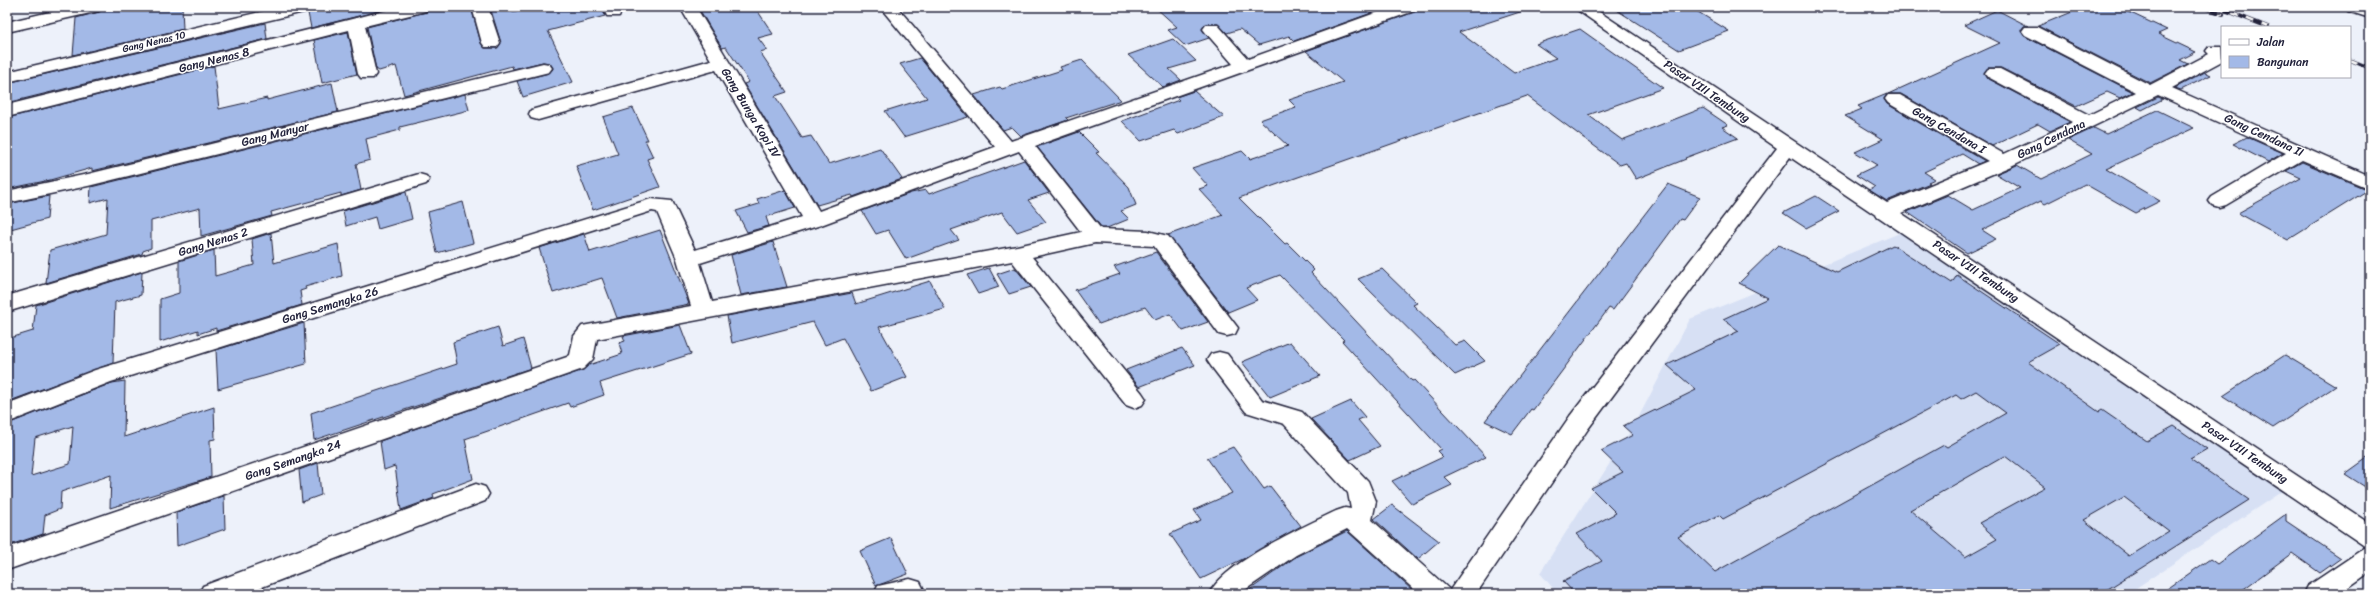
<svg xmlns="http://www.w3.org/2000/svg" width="2377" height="601" font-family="Sriracha,sans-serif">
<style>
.built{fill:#d7e0f4}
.building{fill:#a3b9e7;stroke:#22223b;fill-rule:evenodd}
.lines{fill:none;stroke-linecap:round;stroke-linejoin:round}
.street-casing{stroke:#22223b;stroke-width:3}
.secondary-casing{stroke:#22223b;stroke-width:3}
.street{fill:#fff;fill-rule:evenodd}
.secondary{fill:#fff;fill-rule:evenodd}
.rail-casing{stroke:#22223b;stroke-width:4}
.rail{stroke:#fff;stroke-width:2.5;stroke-dasharray:8;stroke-linecap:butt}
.labels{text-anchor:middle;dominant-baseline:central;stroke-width:3;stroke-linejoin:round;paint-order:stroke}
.far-street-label{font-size:10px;fill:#22223b;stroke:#fff}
.street-label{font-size:12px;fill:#22223b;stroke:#fff}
</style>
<rect width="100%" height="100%" fill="#edf1fa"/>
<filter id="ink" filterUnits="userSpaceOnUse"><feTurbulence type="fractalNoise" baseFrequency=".025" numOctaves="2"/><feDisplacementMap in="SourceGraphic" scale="8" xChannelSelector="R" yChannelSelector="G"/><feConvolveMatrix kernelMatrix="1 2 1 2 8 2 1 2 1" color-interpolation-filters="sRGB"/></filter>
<g filter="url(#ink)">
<!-- built -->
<path class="built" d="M1907,230L2284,490L2127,594H1558L1540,573L1636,422L1690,319Z"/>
<!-- building -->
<path class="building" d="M109,7H182L183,29L73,55L76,18L99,12L102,9Z
M311,7H394L311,28L308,13Z
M429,7H471L481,43L485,48H497L501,43L490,7H510L512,12L534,7H602L605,16L548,31L573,82L523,97L517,81L549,73L553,69L550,63L543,62L513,69L512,66L404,95L396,66L379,71L376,69L367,27L426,12Z
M698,7H755L773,34L758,38L767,50L760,52L787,92L775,96L802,138L811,136L829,164L880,148L902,179L853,197L852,195L817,205L744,84L749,82L726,47L722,48Z
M1155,7H1388L1294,41L1289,36L1259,45L1240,29L1227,33L1218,24H1206L1202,29L1209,38L1185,46L1168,30L1177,27Z
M1417,7H1523V11L1459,32L1514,73L1556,58L1536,44L1580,29L1663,88L1588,115L1622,140L1703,108L1728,125L1722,127L1738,138L1685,158L1686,159L1636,179L1626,163L1620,165L1527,96L1239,198L1285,244L1287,243L1314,270L1311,273L1412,381L1414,380L1486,457L1444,477L1452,485L1412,504L1392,481L1443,457L1437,451L1441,449L1342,341L1344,340L1280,275L1246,288L1257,300L1228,312L1168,235L1223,215L1199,189L1208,186L1192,168L1242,151L1250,159L1288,146L1260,120L1296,107L1289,100L1343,82L1306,51L1414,12Z
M1612,7H1690L1729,31L1679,50Z
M2084,7H2114L2133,14L2167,30L2158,34L2196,52L2180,60L2188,64L2150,83L2038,26Z
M1997,10L2028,26H2024L2021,30L2024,36L2133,92L2120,98L2107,92L2076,106L2001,68H1988L1984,73L1987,78L2070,122L2050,131L2038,124L1992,146L1901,94H1888L2000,43L1964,25Z
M265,23L267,39L7,103V83Z
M348,32L357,74L322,83L314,40Z
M1173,39L1196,61L1169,69L1181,80L1163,87L1128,55Z
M920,58L968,117L904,137L885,111L927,98L900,64Z
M1082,60L1121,100L1066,118L1068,120L1021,136L1012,127L1003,130L974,95L1000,87L1002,89L1062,70L1060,67Z
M214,66L219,109L267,98V100L332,83L338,112L92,171V168L50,180L7,189L10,159L7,160V118Z
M2205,72L2211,75L2181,90L2175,88Z
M1194,91L1224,117L1178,134L1174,130L1141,141L1122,121L1179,100L1176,97Z
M465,94L469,110L400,127V130L366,139L370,160L356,164L361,190L341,196V193L271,212L272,216L201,236L200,208L151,221V248L143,251L142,254L46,283L50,250L106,234L108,198L90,203L91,187Z
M1887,94L1884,99L1887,104L1985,161L1978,164L1962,154L1924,172L1935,179L1928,182L1930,183L1887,201L1869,190L1875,187L1856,175L1877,165L1855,152L1883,139L1845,116L1862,109L1858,106Z
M2158,97L2163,99L2142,110L2137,107Z
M633,108L648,140H645L653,157L647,159L660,187L593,210L576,166L618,154L603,117Z
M2157,110L2194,128L2106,169L2160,201L2136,213L2085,184L2045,204L2041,201L1982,230L1996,239L1967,253L1907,212L1948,195L1973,210L2020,188L1996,174L2017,165L2041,179L2092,154L2068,140L2094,128L2106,134Z
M1079,132L1099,152L1096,153L1129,187L1136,205L1121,211L1129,219L1107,228H1102L1037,147Z
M2247,137L2283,153L2268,162L2233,144Z
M1024,160L1049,193L1028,200L1046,222L1017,232L1002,212L951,230L959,240L906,259L888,230L876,234L862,211L911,193L926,190L929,194Z
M2302,162L2368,190L2288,240L2238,213L2301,178L2286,171Z
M1668,184L1700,197L1683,220L1680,219L1613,310L1609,308L1533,410L1531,409L1512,434L1485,421Z
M785,190L795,208L766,217L769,226L747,232L736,211L759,204L757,199Z
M406,192L412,219L378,229L375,217L346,226L343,211Z
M49,196L47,219L7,230V204Z
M1816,196L1839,211L1806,228L1783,213Z
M463,202L473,243L437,253L428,212Z
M660,230L689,304L617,318L602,278L553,293L539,248L584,234L590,252Z
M271,233L274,263L338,244L342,276L305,287L306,289L300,291L302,305L216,331V328L198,334V330L160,342V299L179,293V261L214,250L215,276L254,265L252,239Z
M773,242L787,287L741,295L731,255Z
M1778,245L1837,272L1893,245L1952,283L1957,275L2060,344L2028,362L2099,412L2102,410L2147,441L2174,426L2207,449L2190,459L2249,500L2100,594H1575L1563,581L1602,561L1577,534L1616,513L1591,488L1623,472L1601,451L1633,435L1623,426L1696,390L1667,365L1739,331L1723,319L1768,298L1739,283ZM1976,391L2006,413L1947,447L1944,445L1715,572L1678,537L1719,515L1723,519L1956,395L1961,399ZM2005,456L2045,487L1979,523L1997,539L1965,557L1910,510ZM2124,497L2169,531L2129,556L2084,520Z
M1156,252L1208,322L1183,331L1170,314L1155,320L1145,307L1099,324L1075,290L1120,274L1114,267Z
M989,268L999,287L978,294L967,275Z
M1015,268L1031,287L1009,294L997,274Z
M1382,269L1417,303L1413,305L1455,345L1465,341L1485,361L1455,375L1358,279Z
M142,272L141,295L115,302L113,363L7,402V339L33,331L36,305Z
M930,281L945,309L879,327L907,377L871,391L843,338L825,345L813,322L732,343L727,316L852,293L856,304Z
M304,323L306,364L218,389L216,350Z
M680,325L691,354L600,383L604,395L570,407L568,403L465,439L473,479L433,494L434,498L401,510L395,466L384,470L380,441L583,370L589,365L622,354L619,343L625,341L623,336Z
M498,327L503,346L523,339L531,368L314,440L311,413L457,364L453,342Z
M1290,342L1320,376L1270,397L1242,362Z
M1182,348L1195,365L1139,387L1126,370Z
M2285,355L2336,386L2273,428L2223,396Z
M125,381L124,437L214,407L215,439L210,440L211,477L110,508L111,475L61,492L60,509L45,515L43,534L7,546V424L112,383ZM73,426L70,464L31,476L35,438Z
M1351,401L1365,417L1358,420L1380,446L1350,460L1311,419Z
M1233,447L1264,489L1270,486L1301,526L1243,559L1201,579L1170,534L1201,520L1194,510L1232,493L1207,458Z
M2370,456V490L2345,474Z
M318,463L321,495L302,502L299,470Z
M224,496L225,529L177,546L176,512Z
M1392,505L1439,541L1418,559L1374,519Z
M2286,514V521L2341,558L2320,573L2292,553L2237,594H2160L2210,559L2217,564Z
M1347,531L1412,590L1408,594H1244L1297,556Z
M891,538L908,574L876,586L860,551Z"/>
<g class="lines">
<defs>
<path id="street" d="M71,7H101L99,11L7,32V22Z
M281,7H310L308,11L7,82V72Z
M400,7H428L426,11L365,26L376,74L373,78H361L358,74L349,30L7,117V105Z
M472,7H488L500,43L497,47H485L482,43Z
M603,7H619L621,12L619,16H607Z
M680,7H696L819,211L995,147L880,7H897L1011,141L1233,64L1206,33L1203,29L1206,25H1218L1248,59L1392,7H1416L1414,11L1035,146L1101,229L1148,231L1168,236L1238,328L1235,334L1227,336L1219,334L1154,246L1095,243L1032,257L1142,393L1146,399L1142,405L1134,408L1126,405L1012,261L597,339L593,359L583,369L7,570V548L567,357L570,355L574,336L582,326L691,306L677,259L657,212L652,211L111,382L7,423V404L95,370L651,199L672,201L695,250L802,217L716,70L538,120L531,118L529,114L531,110L711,60ZM1019,151L1081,232L1017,246L712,302L700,263L821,225Z
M1573,7H1592L1887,203L1988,161L1888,103L1885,99L1888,95H1900L2004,154L2073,122L1988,77L1985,73L1988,69H2000L2089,115L2136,92L2025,35L2022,31L2025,27H2037L2150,85L2209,54L2206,51L2209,47H2221L2222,61L2172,88L2370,176V189L2302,160L2226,205L2219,207L2212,205L2209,201L2212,197L2286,153L2158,95L2011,166L1901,213L2370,524V572L2339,594H2304L2308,586L2366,547L1790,157L1588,429L1476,594H1419L1347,529L1296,555L1239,594H1209C1225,562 1303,527 1336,511L1345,508L1351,509L1348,493L1284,424L1246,412L1211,366L1207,360L1211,354L1219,352L1227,354L1262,400L1302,412L1368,481L1376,501L1372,520L1450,590L1570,416L1777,148Z
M543,63L549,64L552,68L549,72L88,186L7,203V191L88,174Z
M419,174L426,176L429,180L426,184L7,312V296Z
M476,484L485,487L489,494L485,501L244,594H199L203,586Z
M910,579L920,582L924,590L922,594H874L878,586Z"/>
<path id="secondary" d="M2346,7H2370V18L2348,11Z"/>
</defs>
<!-- street casing -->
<use href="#street" class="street-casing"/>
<!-- secondary casing -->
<use href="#secondary" class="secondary-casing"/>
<!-- street -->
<use href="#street" class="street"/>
<!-- secondary -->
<use href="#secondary" class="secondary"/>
<defs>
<path id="rail" d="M2204,7L2223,14
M2217,7L2268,27
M2350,60L2370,68"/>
</defs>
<!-- rail casing -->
<use href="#rail" class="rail-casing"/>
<!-- rail -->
<use href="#rail" class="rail"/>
</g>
</g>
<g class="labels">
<!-- far-street labels -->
<g class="far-street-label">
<text transform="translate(154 42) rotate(-13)">Gang Nenas 10</text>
</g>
<!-- street labels -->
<g class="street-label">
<text transform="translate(214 60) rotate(-14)">Gang Nenas 8</text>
<text transform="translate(1707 91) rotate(34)">Pasar VIII Tembung</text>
<text transform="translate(751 113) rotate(59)">Gang Bunga Kopi IV</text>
<text transform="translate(1949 130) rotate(30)">Gang Cendana I</text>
<text transform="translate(275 134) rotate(-14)">Gang Manyar</text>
<text transform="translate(2264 135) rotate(25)">Gang Cendana II</text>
<text transform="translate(2051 139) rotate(-26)">Gang Cendana</text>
<text transform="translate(213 242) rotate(-17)">Gang Nenas 2</text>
<text transform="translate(1976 271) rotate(34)">Pasar VIII Tembung</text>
<text transform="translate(330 305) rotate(-17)">Gang Semangka 26</text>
<text transform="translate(2245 452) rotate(34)">Pasar VIII Tembung</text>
<text transform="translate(293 460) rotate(-19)">Gang Semangka 24</text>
</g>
</g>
<!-- margin -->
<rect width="2377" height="601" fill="none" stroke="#fff" stroke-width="24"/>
<rect x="12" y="12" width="2353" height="577" fill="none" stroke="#22223b" stroke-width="1.5" filter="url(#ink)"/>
<!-- legend -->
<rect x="2221" y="26" width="130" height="52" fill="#ffffff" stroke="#a7a7b1"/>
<rect x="2229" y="39" width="20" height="6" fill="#ffffff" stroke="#a7a7b1"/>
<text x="2257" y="46" font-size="12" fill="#22223b">Jalan</text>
<rect x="2229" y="56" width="20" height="12" fill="#a3b9e7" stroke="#a7a7b1"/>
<text x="2257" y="66" font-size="12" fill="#22223b">Bangunan</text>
</svg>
